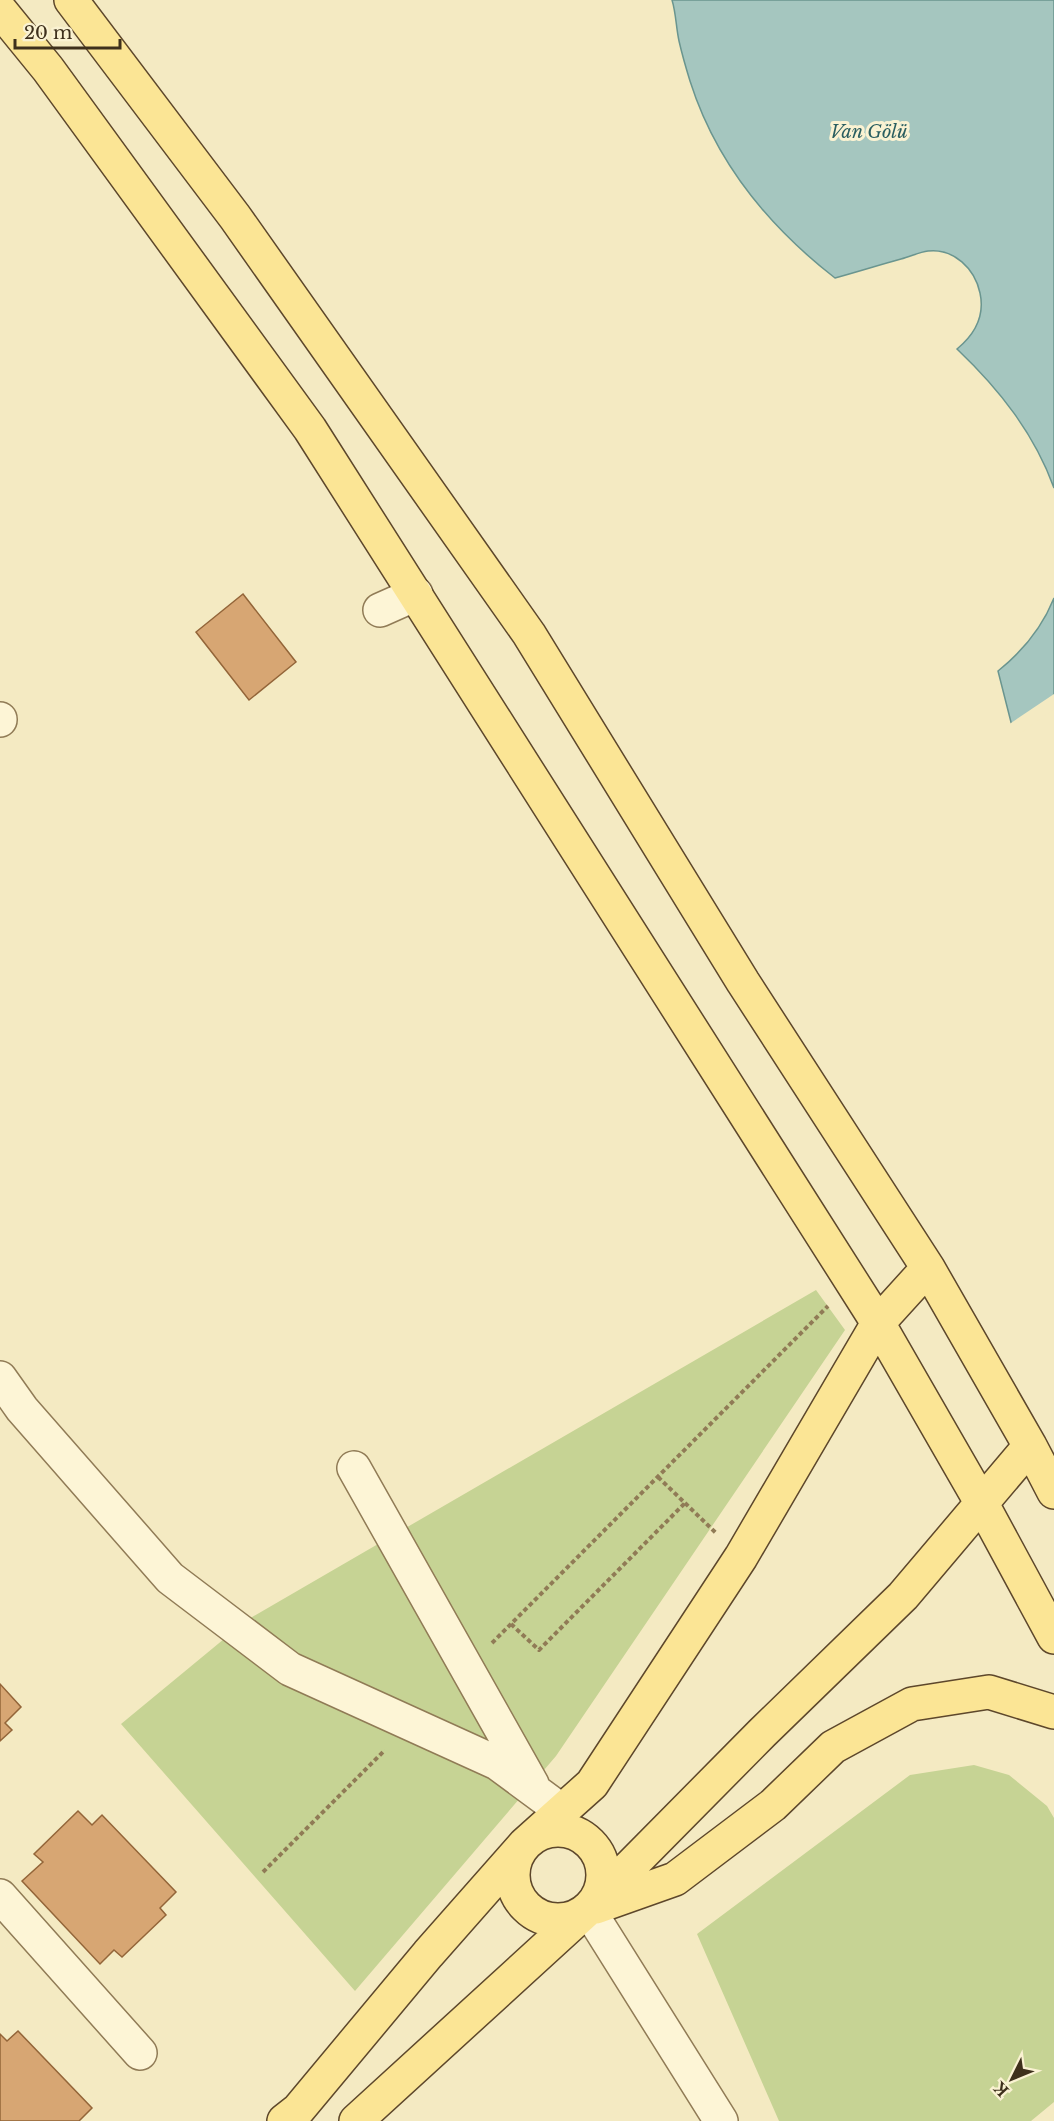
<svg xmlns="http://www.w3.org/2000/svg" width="1054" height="2121" font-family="'Libre Baskerville',serif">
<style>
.green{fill:#c6d394}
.water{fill:#a5c6bf;stroke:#6a958f;stroke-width:1.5}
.pier{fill:#f4eac2}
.building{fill:#d7a673;stroke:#936539;stroke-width:1.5}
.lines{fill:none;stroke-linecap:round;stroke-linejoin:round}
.minor-casing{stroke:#907b56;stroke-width:36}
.major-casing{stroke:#5d472b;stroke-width:36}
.path{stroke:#907b56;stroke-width:4;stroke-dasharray:4.5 3;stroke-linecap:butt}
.minor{stroke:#fdf5d6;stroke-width:33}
.major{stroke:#fbe595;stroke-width:33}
.labels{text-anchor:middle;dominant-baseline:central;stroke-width:6;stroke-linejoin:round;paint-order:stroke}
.water-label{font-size:18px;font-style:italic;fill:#2a5e60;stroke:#faf2d2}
</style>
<rect width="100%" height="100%" fill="#f4eac2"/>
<!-- green -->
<path class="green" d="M816,1290L845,1330L556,1756L355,1991L121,1724L247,1620Z
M974,1765L1009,1775L1047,1806L1054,1818V2102L1031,2121H779L697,1934L910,1775Z"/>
<!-- water -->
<path class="water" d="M672,0H1054V488C1034,433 999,389 957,349C974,335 985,316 980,293C975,269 954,248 928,251C919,252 910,257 901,259C879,265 857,272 835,278C768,226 716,163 690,81C686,68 682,54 679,41C676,27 676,13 672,0Z
M1054,598V706L1014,734L998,671C1023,651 1042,628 1054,598Z"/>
<!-- pier -->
<path class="pier" d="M1054,694V709L1015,737H1012L1008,725Z"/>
<!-- building -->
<path class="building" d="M243,594L296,662L249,700L196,632Z
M0,1684L21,1707L5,1723L12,1730L0,1741Z
M78,1811L92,1825L102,1815L176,1892L160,1908L166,1915L122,1957L114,1950L100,1964L22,1881L43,1862L34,1854Z
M18,2031L92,2108L79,2121H0V2034L7,2041Z"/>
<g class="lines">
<defs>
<path id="minor" d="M380,610L416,594
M0,720V719
M0,1378L22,1409L170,1578L290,1669L497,1763L562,1811
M354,1468L532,1784
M0,1896L140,2053
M588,1909L721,2121"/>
<path id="major" d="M71,0L235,217L529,634L743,982L928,1268L1030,1446L1054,1492
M0,10L48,69L310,429L878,1323L981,1502L1054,1637
M513 1875a45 45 0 1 1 90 0a45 45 0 1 1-90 0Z
M596,1907L675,1879L773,1805L833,1747L912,1704L989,1692L1054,1712
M284,2121L298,2110L428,1954L525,1844L592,1784L741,1557L878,1323L928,1268
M356,2121L588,1909L762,1733L903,1596L1030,1446"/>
</defs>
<!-- minor casing -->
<use href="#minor" class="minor-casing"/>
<!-- major casing -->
<use href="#major" class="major-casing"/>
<!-- path -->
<path class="path" d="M658,1477L716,1533
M511,1624L539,1650L685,1503
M492,1643L828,1306
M263,1872L385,1750"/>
<!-- minor -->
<use href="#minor" class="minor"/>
<!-- major -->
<use href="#major" class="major"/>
</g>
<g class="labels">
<!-- water labels -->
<g class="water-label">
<text x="869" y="132">Van Gölü</text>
</g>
</g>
<!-- north arrow -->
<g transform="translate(1012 2079) rotate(227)" stroke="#faf2d2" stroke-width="4.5" paint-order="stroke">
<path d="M0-4.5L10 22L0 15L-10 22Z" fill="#3e301c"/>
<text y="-9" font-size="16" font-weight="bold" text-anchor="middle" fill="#3e301c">K</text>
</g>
<!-- scale -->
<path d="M15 39v9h105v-9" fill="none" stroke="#3e301c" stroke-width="3"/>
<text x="24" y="39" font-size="18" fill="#3e301c" stroke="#faf2d2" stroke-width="4.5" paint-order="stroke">20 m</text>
</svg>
